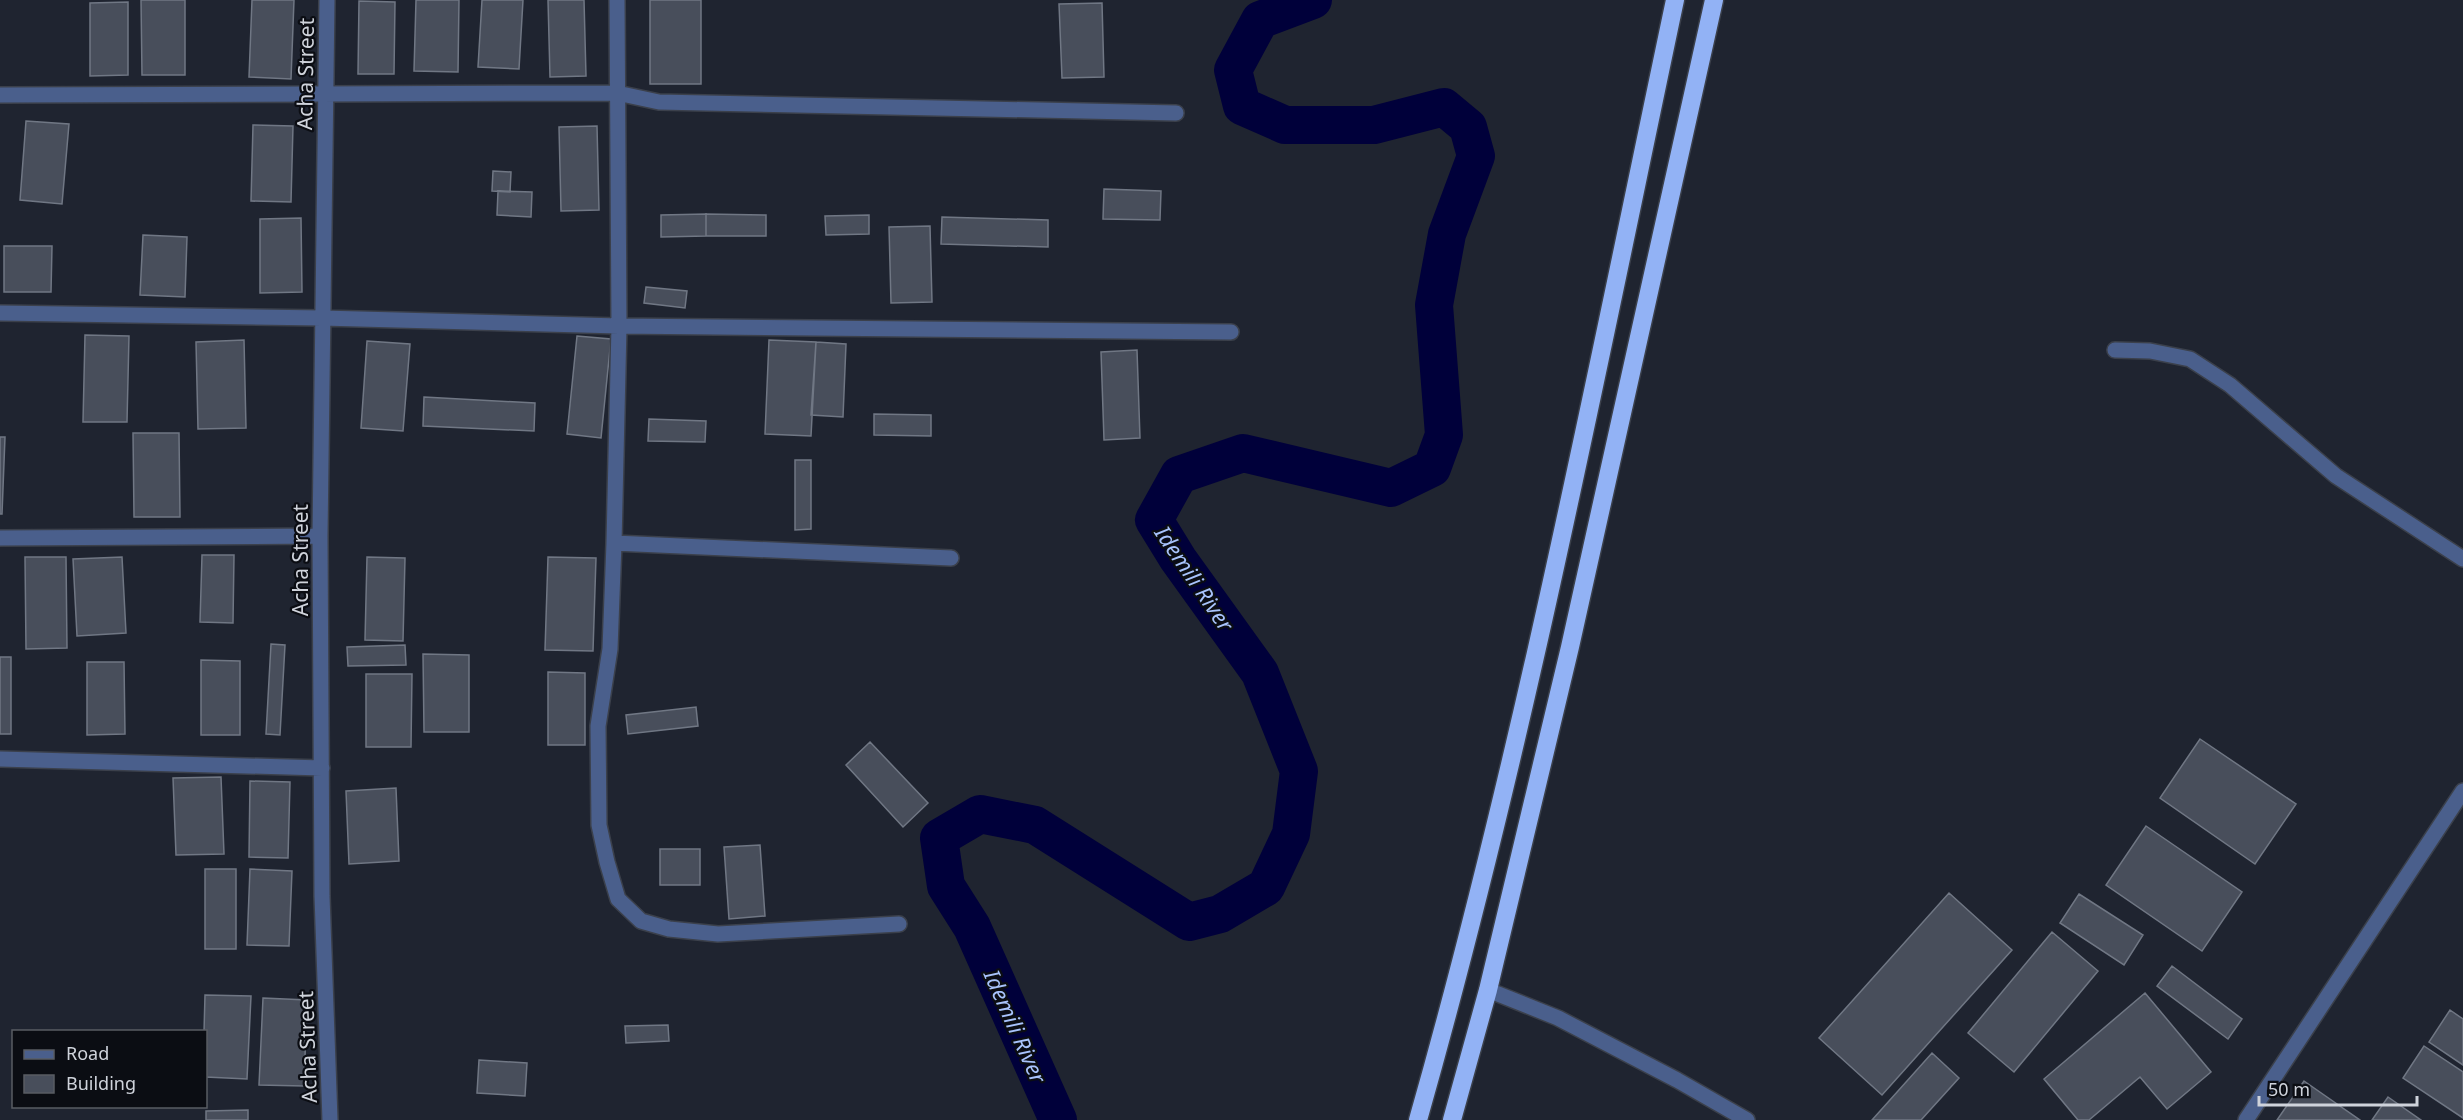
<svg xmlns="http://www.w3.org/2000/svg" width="2463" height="1120" font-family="'Noto Sans',sans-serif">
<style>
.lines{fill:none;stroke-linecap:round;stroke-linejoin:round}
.river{stroke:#00003a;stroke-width:38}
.building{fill:#484e5b;stroke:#707784;stroke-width:1.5}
.minor-casing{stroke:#3b404b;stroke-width:18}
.highway-casing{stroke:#3b404b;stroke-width:21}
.minor{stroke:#4a5f8c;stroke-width:15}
.highway{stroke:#92b2f5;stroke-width:18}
.labels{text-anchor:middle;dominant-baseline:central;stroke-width:4.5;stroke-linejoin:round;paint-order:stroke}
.street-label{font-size:21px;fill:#cfd3db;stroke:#0b0d13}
.water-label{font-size:22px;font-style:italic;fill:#a8c3fc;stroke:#0b0d13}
</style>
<rect width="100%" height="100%" fill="#1f2430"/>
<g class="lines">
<!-- river -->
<path class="river" d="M1058,1120L972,927L946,886L939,838L980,814L1035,825L1189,922L1220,914L1266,887L1291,834L1299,771L1260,673L1178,559L1154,520L1179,475L1243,453L1391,488L1432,468L1444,435L1434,305L1447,234L1476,156L1468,127L1444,107L1374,125H1285L1242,106L1233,70L1260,20L1313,0"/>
</g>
<!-- building -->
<path class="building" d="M141,0H185V75H142Z
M252,0H294L291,79L249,77Z
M416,0H459L458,72L414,71Z
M482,0H523L519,69L478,67Z
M548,0H584L586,76L550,77Z
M650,0H701V84H650Z
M359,1L395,2L394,74H358Z
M128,2V75L90,76V3Z
M1102,3L1104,77L1062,78L1059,4Z
M26,121L69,124L62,204L20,200Z
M253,125L293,126L291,202L251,201Z
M597,126L599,210L561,211L559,127Z
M493,171L511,172L510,192L492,191Z
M1104,189L1161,191L1160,220L1103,219Z
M498,191L532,192L531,217L497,215Z
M706,214V236L661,237V215Z
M706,214L766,215V236H706Z
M869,215V234L826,235L825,216Z
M942,217L1048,220V247L941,244Z
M301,218L302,292L260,293V219Z
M930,226L932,302L891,303L889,227Z
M143,235L187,237L185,297L140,295Z
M4,246H52L51,292H4Z
M646,287L687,291L685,308L644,303Z
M85,335L129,336L127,422H83Z
M577,336L611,339L601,438L567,434Z
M244,340L246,428L198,429L196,342Z
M769,340L816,342L811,436L765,434Z
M367,341L410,344L403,431L361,428Z
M816,342L846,344L843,417L811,415Z
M1137,350L1140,438L1104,440L1101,352Z
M424,397L535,403L534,431L423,426Z
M874,414L931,415V436L874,435Z
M649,419L706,421L705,442L648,441Z
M133,433H179L180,517H134Z
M0,437H5L2,514H0Z
M795,460H811V529L795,530Z
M202,555H234L233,623L200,622Z
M25,557H66L67,648L26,649Z
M122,557L126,633L77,636L73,559Z
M367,557L405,558L403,641L365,640Z
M548,557L596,558L593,651L545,650Z
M271,644L285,645L280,735L266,734Z
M405,645L406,665L348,666L347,647Z
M423,654L469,655V732H424Z
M0,657H11V734H0Z
M201,660L240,661V735H201Z
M87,662H124L125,734L87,735Z
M548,672L585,673V745H548Z
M366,674H412L411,747H366Z
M696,707L698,726L628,734L626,715Z
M2200,739L2296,804L2255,864L2160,798Z
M870,742L928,803L903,827L846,765Z
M221,777L224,854L176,855L173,778Z
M250,781L290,782L288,858L249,857Z
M396,788L399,861L349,864L346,791Z
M2146,826L2242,892L2202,951L2106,885Z
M760,845L765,916L729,919L724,847Z
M660,849H700V885H660Z
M205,869H236V949H205Z
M250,869L292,871L289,946L247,945Z
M1949,893L2012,950L1882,1095L1819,1038Z
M2079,894L2143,935L2124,965L2060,923Z
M2052,932L2098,971L2014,1072L1968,1033Z
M2172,966L2242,1019L2228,1039L2157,986Z
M2145,993L2211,1072L2167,1109L2140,1077L2089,1120H2078L2044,1079Z
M205,995L251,996L247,1079L206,1077V1032H204Z
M263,998L307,1000L304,1086L259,1085Z
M2450,1010L2463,1019V1065L2429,1042Z
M668,1025L669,1041L626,1043L625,1026Z
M2424,1046L2463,1072V1118L2403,1078Z
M1932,1053L1959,1078L1921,1120H1872Z
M479,1060L527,1063L525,1096L477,1093Z
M2304,1081L2360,1120H2277Z
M2388,1097L2421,1120H2372Z
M248,1110V1120H206V1111Z"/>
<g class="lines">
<defs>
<path id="minor" d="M327,0L320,536L322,896L330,1120
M617,0L619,326L614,543L610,649L598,726L599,825L607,862L618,899L641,921L669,929L718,934L899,924
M0,95L617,93L659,102L1176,113
M0,313L322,318L619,326L1231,332
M2115,350L2150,351L2190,359L2230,385L2336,476L2463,559
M0,538L320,536
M614,543L951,558
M0,759L322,768
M1488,990L1558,1018L1677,1080L1747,1120
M2246,1120L2463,791"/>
<path id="highway" d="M1418,1120C1523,751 1596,374 1675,0
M1452,1120L1488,990L1570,647L1714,0"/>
</defs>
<!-- minor casing -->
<use href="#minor" class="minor-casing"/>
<!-- highway casing -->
<use href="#highway" class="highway-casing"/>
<!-- minor -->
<use href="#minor" class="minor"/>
<!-- highway -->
<use href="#highway" class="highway"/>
</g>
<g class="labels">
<!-- street labels -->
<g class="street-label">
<text transform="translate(305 74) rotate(-89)">Acha Street</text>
<text transform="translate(300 560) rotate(-90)">Acha Street</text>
<text transform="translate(307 1047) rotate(-92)">Acha Street</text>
</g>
<!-- water labels -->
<g class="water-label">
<text transform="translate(1195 578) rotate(56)">Idemili River</text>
<text transform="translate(1016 1026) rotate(66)">Idemili River</text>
</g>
</g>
<!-- legend -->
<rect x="12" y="1030" width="195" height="78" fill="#0b0d13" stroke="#595c63" stroke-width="1.5"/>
<rect x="24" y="1050" width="30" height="9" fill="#4a5f8c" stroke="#595c63" stroke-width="1.5"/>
<text x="66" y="1060" font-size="18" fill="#cfd3db">Road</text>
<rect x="24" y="1075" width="30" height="18" fill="#484e5b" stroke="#595c63" stroke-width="1.5"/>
<text x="66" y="1090" font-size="18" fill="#cfd3db">Building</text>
<!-- scale -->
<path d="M2259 1096v9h158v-9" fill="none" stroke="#cfd3db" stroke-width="3"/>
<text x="2268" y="1096" font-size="18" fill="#cfd3db" stroke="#0b0d13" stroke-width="4.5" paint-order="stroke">50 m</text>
</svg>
